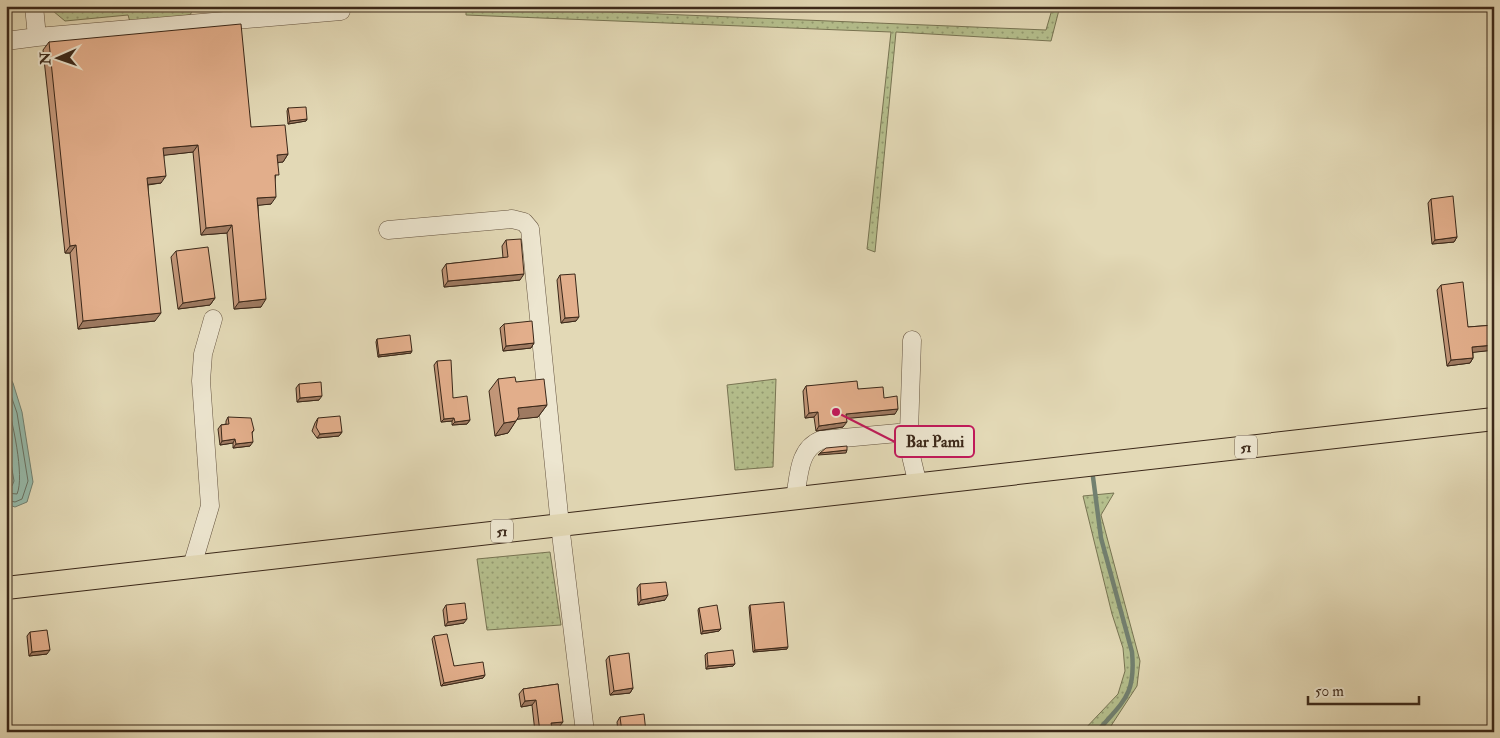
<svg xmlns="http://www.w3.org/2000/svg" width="1500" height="738" font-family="'IM FELL Double Pica',serif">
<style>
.grass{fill:url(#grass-dots);stroke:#787453}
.water{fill:#96baaa;stroke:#728070}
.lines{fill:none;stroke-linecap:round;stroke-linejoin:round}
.shore{stroke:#687162;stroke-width:1}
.stream{stroke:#728070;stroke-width:4.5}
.minor-casing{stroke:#655440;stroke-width:19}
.major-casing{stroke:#3b2819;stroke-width:24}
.minor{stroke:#ede6d0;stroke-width:18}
.major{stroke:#e3d9b6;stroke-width:22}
.wall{fill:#c29678;stroke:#3b2819}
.shaded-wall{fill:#9e7a61;stroke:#3b2819}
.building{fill:#e2ae8b;stroke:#3b2819}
.labels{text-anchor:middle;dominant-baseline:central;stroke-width:4;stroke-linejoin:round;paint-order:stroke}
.shield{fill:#ede6d0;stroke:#706150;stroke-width:1}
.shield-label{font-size:14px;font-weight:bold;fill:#3b2819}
.leader{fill:none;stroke:#c2185b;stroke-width:2}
.callout-dot{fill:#c2185b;stroke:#ede6d0;stroke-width:2}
.callout{fill:#ede6d0;stroke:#c2185b;stroke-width:2}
.callout-label{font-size:16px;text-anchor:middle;font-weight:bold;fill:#3b2819}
</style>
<defs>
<pattern id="grass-dots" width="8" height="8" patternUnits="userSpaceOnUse" patternTransform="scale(1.25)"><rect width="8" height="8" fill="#b5bf8d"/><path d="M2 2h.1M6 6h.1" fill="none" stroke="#949b72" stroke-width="1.8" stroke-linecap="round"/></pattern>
</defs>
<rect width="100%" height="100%" fill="#e3d9b6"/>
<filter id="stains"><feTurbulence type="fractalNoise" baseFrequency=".004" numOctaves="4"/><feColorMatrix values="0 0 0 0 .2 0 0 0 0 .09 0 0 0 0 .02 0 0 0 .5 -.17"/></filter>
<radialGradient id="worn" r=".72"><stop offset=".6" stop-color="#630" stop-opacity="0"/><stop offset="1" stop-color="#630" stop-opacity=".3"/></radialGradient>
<!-- grass -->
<path class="grass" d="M47,6H195L190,15L130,22L128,15L65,21Z
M466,6L1046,30L1053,6H1060L1051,41L896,32L875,252L867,249L891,32L466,15Z
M776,379L773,467L735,470L727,385Z
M1114,493L1101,515L1140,661L1137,686L1107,732H1082L1118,694L1125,671L1123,648L1112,614L1083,496Z
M550,552L561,625L487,630L477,559Z"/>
<!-- water -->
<path class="water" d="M6,371L13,383L22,412L33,482L27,502L15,507L6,504Z"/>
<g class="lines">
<!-- shore -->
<path class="shore" d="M6,381L17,413L28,481L22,499L15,502L6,500
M6,399C12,419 25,476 17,494L6,493
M6,434L14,481L12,486H6"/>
<!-- stream -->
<path class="stream" d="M1093,477L1101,538L1132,652C1136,696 1123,701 1097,732"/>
<defs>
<path id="minor" d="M37,37L341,11
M6,41L37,37L34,6
M388,230L512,219L524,222L530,229L560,525L585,732
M909,432L912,340
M795,498C799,477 798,449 821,440L909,432L911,456L918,485
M192,566L210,506L201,381L203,354L213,319"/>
<path id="major" d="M6,588L1494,419"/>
</defs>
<!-- minor casing -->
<use href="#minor" class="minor-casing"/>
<!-- major casing -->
<use href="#major" class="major-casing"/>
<!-- minor -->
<use href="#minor" class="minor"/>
<!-- major -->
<use href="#major" class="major"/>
</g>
<!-- wall -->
<path class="wall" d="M49,42L251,127L288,154L283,162H278L271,204L258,205L261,307L234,309L227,233L201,235L193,152L164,155L161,183L148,185L155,321L78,329L70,253H65L43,50Z
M288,108L307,119L306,121L288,124L287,111Z
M1431,199L1457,237L1454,242L1432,244L1428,203Z
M506,240L520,280L444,287L442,270L446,264L503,258L502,246Z
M176,251L215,298L210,305L178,309L171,257Z
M560,275L576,321L561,323L557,280Z
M1441,285L1468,327L1494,325V350L1473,352V358L1470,363L1447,366L1437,290Z
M504,324L534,343L531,348L503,351L500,328Z
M377,339L411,353L378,357L376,342Z
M437,361L453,398L470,420L467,424L452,425V421L441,422L434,365Z
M498,379L516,382L547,405L538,417L517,419L508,433L495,436L489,391Z
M299,384L319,400L297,402L296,388Z
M806,386L858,389L884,398L895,414L846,418L843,427L816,431L814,417L805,418L803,391Z
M228,417L254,430L252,433L250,446L233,448V443L220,445L218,429L221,425L226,424V421Z
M318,418L342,432L339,436L317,438L312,431L315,423Z
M640,584L665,600L638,605L637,588Z
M446,605L464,623L445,626L443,610Z
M750,605L787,649L753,652L749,607Z
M699,608L721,629L719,631L701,634L698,610Z
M30,632L47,654L29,656L27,636Z
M434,636L454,666L485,675L483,678L441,686L432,639Z
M707,653L733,666L706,669L705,655Z
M609,656L633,688L630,693L610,695L606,660Z
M558,684L559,727L552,728L553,732H535L532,705L521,707L519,694L523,689Z
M620,717L646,732H618L617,722Z"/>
<!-- shaded-wall -->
<path class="shaded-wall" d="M307,119L306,121L288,124L290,121Z
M198,145L193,152L158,156L163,148Z
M288,154L283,162L272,163L277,155Z
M166,176L161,183L142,185L147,178Z
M276,197L271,204L252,206L257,198Z
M232,225L227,233L201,235L206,228Z
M1457,237L1454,242L1432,244L1435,240Z
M76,245L70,253H65L70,246Z
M524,274L520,280L444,287L448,281Z
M215,298L210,305L178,309L183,303Z
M266,299L261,307L234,309L239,302Z
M161,313L155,321L78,329L83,321Z
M579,317L576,321L561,323L565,318Z
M534,343L531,348L503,351L506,346Z
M1494,345V350L1468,353L1472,347Z
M412,351L411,353L378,357L379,355Z
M1473,358L1470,363L1447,366L1451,360Z
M322,396L319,400L297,402L300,398Z
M547,405L538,417L510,420L518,408Z
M898,409L895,414L842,419L846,414Z
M818,412L814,417L805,418L809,413Z
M454,418L452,421L441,422L444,419Z
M470,420L467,424L452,425L455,422Z
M516,421L508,433L495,436L504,423Z
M847,422L843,427L816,431L819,426Z
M342,432L339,436L317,438L320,434Z
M235,439L233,443L220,445L222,441Z
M253,442L250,446L233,448L236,444Z
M847,450L846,453L818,455L820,453Z
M668,595L665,600L638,605L641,600Z
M467,619L464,623L445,626L448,622Z
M721,629L719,631L701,634L703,631Z
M788,647L787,649L753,652L755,650Z
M50,650L47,654L29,656L32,652Z
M735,664L733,666L706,669L708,666Z
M485,675L483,678L441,686L444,683Z
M633,688L630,693L610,695L614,691Z
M536,700L532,705L521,707L525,701Z
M563,722L559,727L547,729L551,723Z"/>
<!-- building -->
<path class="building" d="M241,24L251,127L285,125L288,154L277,155L279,175H275L276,197L257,198L266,299L239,302L232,225L206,228L198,145L163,148L166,176L147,178L161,313L83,321L76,245L70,246L49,42Z
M306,107L307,119L290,121L288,108Z
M1453,196L1457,237L1435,240L1431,199Z
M521,239L524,274L448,281L446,264L508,257L506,240Z
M208,247L215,298L183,303L176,251Z
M575,274L579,317L565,318L560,275Z
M1463,282L1468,327L1494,325V345L1472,347L1473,358L1451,360L1441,285Z
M532,321L534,343L506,346L504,324Z
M410,335L412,351L379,355L377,339Z
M451,360L453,398L467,396L470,420L455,422L454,418L444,419L437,361Z
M515,377L516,382L544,379L547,405L518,408L519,416L516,421L504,423L498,379Z
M857,381L858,389L883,387L884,398L897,396L898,409L846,414L847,422L819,426L818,412L809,413L806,386Z
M321,382L322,396L300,398L299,384Z
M340,416L342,432L320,434L316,427L318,418Z
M228,417L251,418L254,430L252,432L253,442L236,444L235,439L222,441L221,425L229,424Z
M847,446V450L820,453L826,448Z
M666,582L668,595L641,600L640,584Z
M784,602L788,647L755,650L750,605Z
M465,603L467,619L448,622L446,605Z
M717,605L721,629L703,631L699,608Z
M47,630L50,650L32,652L30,632Z
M447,634L454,666L483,662L485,675L444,683L434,636Z
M733,650L735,664L708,666L707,653Z
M629,653L633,688L614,691L609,656Z
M558,684L563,722L551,723L553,732H540L536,700L525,701L523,689Z
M644,714L646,732H622L620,717Z
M472,729V732H453Z"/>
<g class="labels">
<!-- shield labels -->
<g class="shield">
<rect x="1235" y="435.5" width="22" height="23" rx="4"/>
<rect x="491" y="519.5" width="22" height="23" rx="4"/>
</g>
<g class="shield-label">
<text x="1246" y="447">51</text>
<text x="502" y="531">51</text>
</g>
</g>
<!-- callouts -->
<path class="leader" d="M836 412L895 442"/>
<circle class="callout-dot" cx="836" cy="412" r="5"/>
<rect class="callout" x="895" y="426" width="79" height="31" rx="5"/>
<g class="callout-label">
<text x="935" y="447">Bar Pami</text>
</g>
<!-- margin -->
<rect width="1500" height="738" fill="none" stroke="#e3d9b6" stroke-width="25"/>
<rect x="8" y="8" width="1485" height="723" fill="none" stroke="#3b2819" stroke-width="2.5"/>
<rect x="12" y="12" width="1475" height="713" fill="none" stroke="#3b2819"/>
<!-- north arrow -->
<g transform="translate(58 58) rotate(268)" stroke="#ede6d0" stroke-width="4" paint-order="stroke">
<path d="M0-4L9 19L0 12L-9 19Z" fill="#3b2819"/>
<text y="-8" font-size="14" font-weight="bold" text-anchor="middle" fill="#3b2819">N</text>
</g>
<!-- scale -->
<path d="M1308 696v8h111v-8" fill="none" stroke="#3b2819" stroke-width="2.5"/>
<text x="1315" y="696" font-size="15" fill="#3b2819" stroke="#ede6d0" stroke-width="4" paint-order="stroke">50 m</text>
<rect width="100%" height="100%" filter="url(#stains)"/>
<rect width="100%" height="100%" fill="url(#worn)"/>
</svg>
